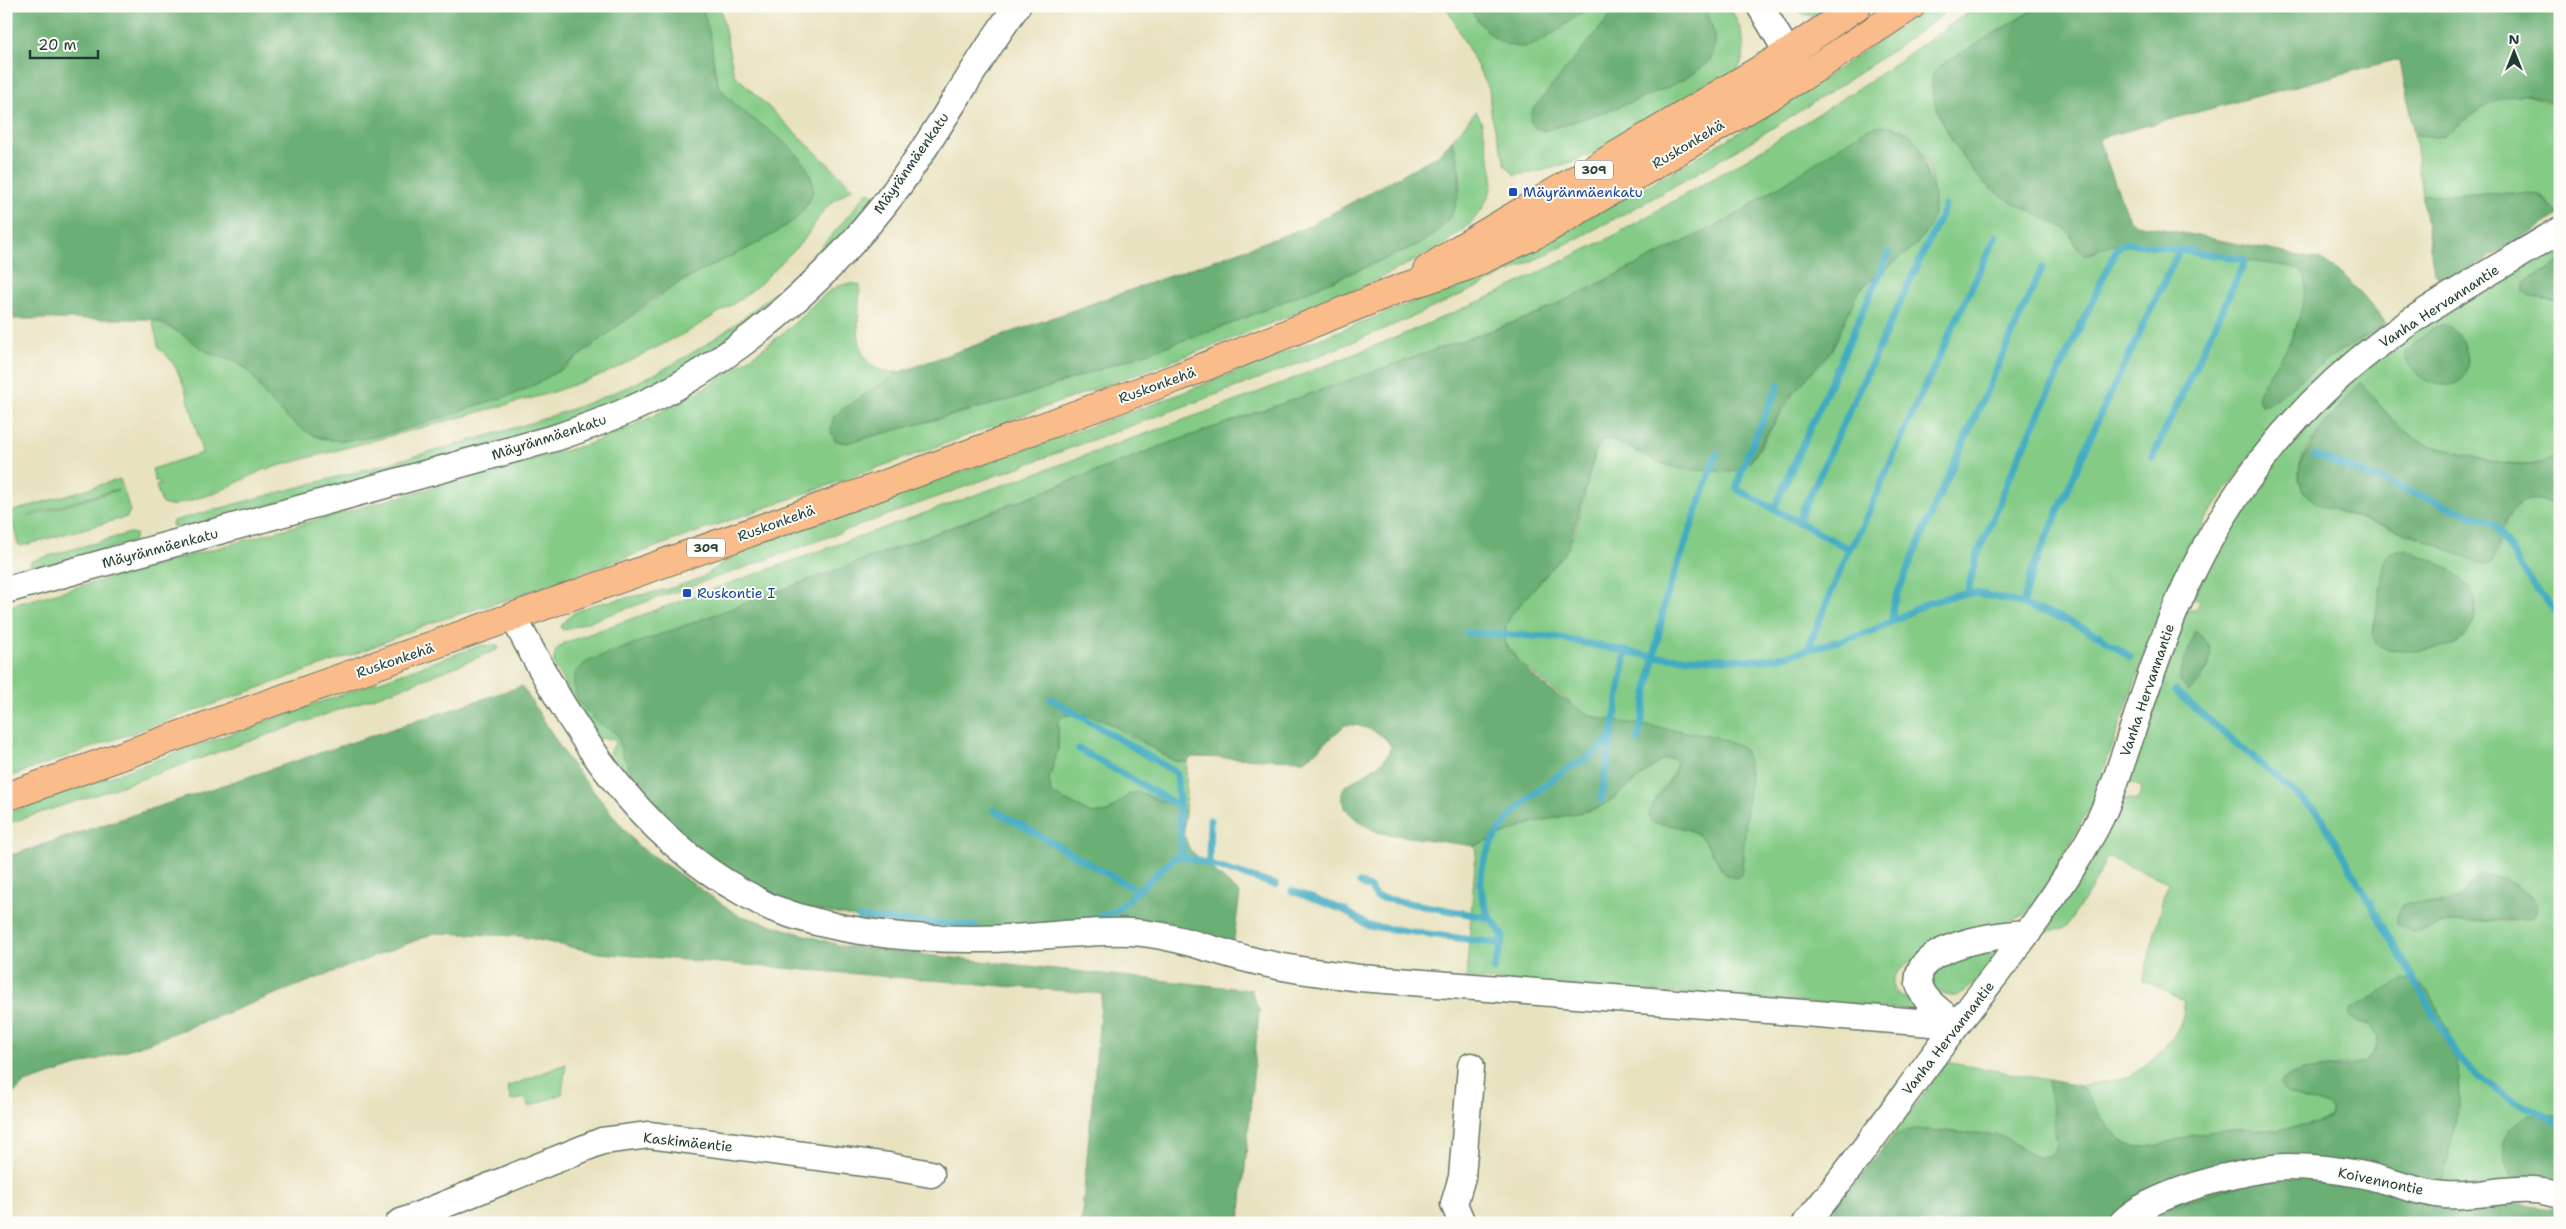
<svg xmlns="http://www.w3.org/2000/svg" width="2566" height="1229" font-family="'Shantell Sans',sans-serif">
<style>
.green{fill:#84cb86;stroke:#52845d;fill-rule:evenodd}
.forest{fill:#6baf73;stroke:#457654}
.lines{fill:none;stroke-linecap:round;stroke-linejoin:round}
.stream{stroke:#41abc1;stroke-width:7}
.minor-casing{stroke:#667765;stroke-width:29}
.major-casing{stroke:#667765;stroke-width:30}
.minor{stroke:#fff;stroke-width:26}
.major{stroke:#f9bc8a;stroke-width:28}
.transit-dot{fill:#1a4fb4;stroke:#fdfcf7;stroke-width:2}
.labels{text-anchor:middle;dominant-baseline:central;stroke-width:4;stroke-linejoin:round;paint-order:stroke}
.shield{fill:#fdfcf7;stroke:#62766e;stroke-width:1}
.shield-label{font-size:12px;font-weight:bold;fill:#1f3d34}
.street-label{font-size:14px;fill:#1f3d34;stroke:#fdfcf7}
.transit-label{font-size:14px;fill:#164399;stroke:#fdfcf7;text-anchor:start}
</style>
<rect width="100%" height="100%" fill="#fdfcf7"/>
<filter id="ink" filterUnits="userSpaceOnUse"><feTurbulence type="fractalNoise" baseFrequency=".02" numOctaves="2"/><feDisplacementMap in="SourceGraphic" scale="10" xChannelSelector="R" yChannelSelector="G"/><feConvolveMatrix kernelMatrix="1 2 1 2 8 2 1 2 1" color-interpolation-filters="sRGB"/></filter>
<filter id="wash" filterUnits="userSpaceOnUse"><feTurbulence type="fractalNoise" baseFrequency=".0096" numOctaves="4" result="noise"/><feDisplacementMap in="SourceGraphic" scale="20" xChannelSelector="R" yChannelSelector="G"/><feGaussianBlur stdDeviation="1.12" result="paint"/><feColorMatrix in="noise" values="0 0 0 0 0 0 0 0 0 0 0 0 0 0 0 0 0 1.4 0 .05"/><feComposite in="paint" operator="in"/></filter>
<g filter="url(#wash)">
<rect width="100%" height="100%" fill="#e9e2bf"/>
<!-- green -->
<path class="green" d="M702,6H720L734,74L853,188L832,202L822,213L803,241L763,281L741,299L689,331L604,374L547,394L263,470L216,493L171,506L162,504L156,486L160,485L159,481H155L152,469L202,453C195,426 184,363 159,349L152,319L190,338L208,352L233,361L245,368L314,436L320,438L332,440L435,419L524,390L566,367L593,344L677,284L773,234L796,219L732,102L719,87Z
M1446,6H1469C1481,30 1506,54 1534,44L1591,6H1623L1617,10L1542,131C1558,128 1575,121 1590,115C1632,101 1679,89 1712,58L1705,6H1729C1741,27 1751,49 1737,71C1672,109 1590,169 1515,175L1506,166L1491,114L1489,89Z
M1789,6H1839C1819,17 1810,21 1789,6Z
M1930,6H1952C1943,16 1928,24 1917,33C1884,57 1849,80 1814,102C1634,217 1454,306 1253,381L749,566L565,630L561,629V626L573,613L592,605L669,589L701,578L745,549L1159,402L1459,284L1521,253L1674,171L1785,105Z
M1977,6H2040L1996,32L1990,188L2064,228L2070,234L2078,250L2091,254L2100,247L2114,244L2289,266L2300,269C2320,290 2288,347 2275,367L2329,358L2387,324L2244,465L2209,514L2179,570L2148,645L2093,801L2051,878L2024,915L1918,957C1906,964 1880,982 1900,995C1906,999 1911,999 1917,1005L1915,1010L1466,979L1476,851L1474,846L1532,823L1595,809L1607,803L1662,760L1673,758L1677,762L1676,767L1654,823C1697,828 1701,831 1722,870L1750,774L1580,711L1520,663L1505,642L1506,626L1511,615L1574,535L1596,450L1602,440L1611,439L1661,463L1680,469L1750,462L1755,456C1777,417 1802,381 1826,343C1838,325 1849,302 1863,286C1883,264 1914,257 1928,228C1942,200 1929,145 1901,129L1772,190L1730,219L1535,315L1164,445L576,671L573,682L618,735L622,754L652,810L609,752L615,744V739L597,738L553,664L556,650L564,643L1239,400L1397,337L1494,295L1615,235L1750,157L1867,83Z
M2524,94L2560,106V214L2542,197L2527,193L2422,195L2414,134C2455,143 2455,121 2486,104C2498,97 2510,95 2524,94Z
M1476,111L1482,123L1493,175L1491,190L1481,211L1470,224L1439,248L1364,286L1213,346L930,449L512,598L430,623L365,650L6,778V607L589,444C662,416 728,378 789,328C809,312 832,276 860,285C859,320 847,376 900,372L834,416L831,433L839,442L847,443L1023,396L1233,323L1415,246L1454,209L1461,185L1459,163L1452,140Z
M866,193H872L873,195L854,225L776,305L669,378L570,422L178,530L172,525L173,521C267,495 362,471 455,445C540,421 625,396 700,348C769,304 816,258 866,193Z
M2560,243V262L2525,283L2531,297L2560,301V454C2531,476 2485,460 2453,451C2444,449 2432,447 2424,443C2397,431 2379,404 2361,382C2344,402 2306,441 2300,465C2297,475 2300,483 2303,492L2338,512L2413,535L2483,564L2498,552C2505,515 2516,484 2560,508V1117L2556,1115L2514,1185L2440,1189L2458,1107L2460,1086L2422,983L2402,980L2354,1022L2372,1027L2378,1036L2377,1046L2371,1056L2363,1063L2305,1071L2282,1080L2286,1093L2329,1106L2332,1110L2330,1117C2298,1135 2239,1126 2202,1133C2181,1137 2153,1151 2131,1146C2113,1143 2091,1101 2081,1086C2096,1082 2117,1082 2131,1075C2153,1062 2190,1028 2183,1000L2143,980L2168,882L2107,857L2095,883L2067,926L2063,929L2043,932L2121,798L2138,800L2142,787L2128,782L2167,658L2188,610H2196L2199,602L2193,597C2242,492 2314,404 2407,336C2424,324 2442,314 2459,304C2493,283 2526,263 2560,243ZM2390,553L2373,633L2385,560ZM2210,648L2209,666L2195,687ZM2490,876L2503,880L2534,897L2510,921L2451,922L2410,932L2423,902C2455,907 2464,891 2490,876Z
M120,479L130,510L127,517L21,546L18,544L10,512ZM118,489V490L28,517L29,515Z
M130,533L136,534L133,542L39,568L30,564L31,561Z
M482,645L498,646L499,649L404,687L107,791L6,824V814L52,797Z
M1083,713L1098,717L1174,761L1187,762L1185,813L1182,809L1142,793L1128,795L1108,812L1092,814L1051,793L1049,779L1058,749V721L1064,716Z
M1977,943L2003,947C1992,960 1969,999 1950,996C1943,995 1938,990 1933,986L1932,974Z
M1946,1062L2048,1080C2051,1094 2062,1139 2056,1152C2053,1156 2048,1158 2043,1159C2032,1159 2027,1151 2019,1148C1987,1137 1922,1120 1892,1137Z
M566,1064L562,1094L529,1107L525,1098L511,1101L507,1087Z"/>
<!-- forest -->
<path class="forest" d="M6,6H702C705,18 709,29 711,40C714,55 712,76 721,89C744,122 808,143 813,186C814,198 802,213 794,220C760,247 716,261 678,283C625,314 582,362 526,389C511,396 494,400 478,405C440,418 370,444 332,440C308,438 281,415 266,396C259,387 254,376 245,368C234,359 220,359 208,352C189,342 175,325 152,319H6Z
M1469,6H1591C1576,16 1544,43 1529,46C1502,52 1480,28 1469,6Z
M1623,6H1705C1710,19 1719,41 1713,54C1700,86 1582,118 1548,130L1535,128L1530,120L1533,109L1610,16Z
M2040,6H2560V106C2523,86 2497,95 2467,119C2460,124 2452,132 2445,135C2434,139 2425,137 2414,134L2400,61L2394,60L2100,138L2099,142L2130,221L2136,224L2321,260L2345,276L2387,324L2329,358L2270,403L2261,405L2257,398C2261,382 2275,367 2284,352C2294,337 2299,320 2303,302C2306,290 2309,279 2300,269L2289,266L2114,244C2103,246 2093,255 2082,254L2070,234L2064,228C2040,215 2012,204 1990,188C1968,172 1924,104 1933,76C1935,68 1943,65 1949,60Z
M1882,125L1891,126L1909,133L1919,146L1934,194V213L1928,229L1912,249L1862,287L1854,300L1832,350L1788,399L1750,462L1736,471L1728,472L1680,469L1661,463L1611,439L1602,440L1596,450L1568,549L1511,615L1506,626L1505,642C1517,669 1569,707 1597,718L1713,736L1741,747L1746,753L1750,774L1742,869L1741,875L1736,878L1727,876C1699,835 1708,830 1654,823L1650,820C1644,804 1676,781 1677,762L1673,758L1662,760L1607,803L1595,809L1532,823L1474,846L1380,833C1364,826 1331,807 1345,786C1360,776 1387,765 1391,747C1386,733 1359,723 1345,725L1313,754L1304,760L1192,757L1187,762L1174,761C1151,748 1080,694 1058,721V749L1049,779L1051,793L1092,814L1108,812L1128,795L1137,792L1182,809L1185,813L1184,834L1189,849L1240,894L1233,945L951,928L881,922L798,907L750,885L711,861L652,810L622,754L618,735C612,730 604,727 598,722C578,705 561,680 588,661L945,530L1164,445L1535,315L1730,219L1868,128Z
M1452,140C1467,187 1462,222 1415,246L1233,323L1023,396L847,443L835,440C828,428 831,419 841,410L900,372L1307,227L1438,155Z
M2527,193L2542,197L2559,215L2444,285L2434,272L2422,195Z
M2560,262V301L2531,297L2523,291L2525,283Z
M2443,324C2453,327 2460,334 2464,344C2486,399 2416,396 2404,353L2433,328Z
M2361,382C2379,404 2397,430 2424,443C2432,447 2444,449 2453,451C2485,460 2531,476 2560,454V508C2537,495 2517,496 2505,521C2498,534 2500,549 2492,562L2483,564L2413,535L2317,504L2303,492L2299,478L2300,464L2322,427Z
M2406,549C2434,560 2489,582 2473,621C2470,629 2465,637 2458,642C2445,650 2392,655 2380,647C2375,643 2374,639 2373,633L2385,560L2390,553Z
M2195,631C2199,635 2206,640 2209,645C2216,661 2200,683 2189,692L2180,682V674Z
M522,686L569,761L637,845L738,915L842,946L1251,990L1259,1011L1240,1223H1081L1102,994L599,953L519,936L435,933L148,1043L25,1083L6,1100V857Z
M2482,875C2500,876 2530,889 2538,905L2535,915L2528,919L2451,922L2418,932H2410L2397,923C2393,888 2436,911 2453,901C2464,895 2471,882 2482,875Z
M2402,979C2426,982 2426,989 2437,1008C2475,1078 2456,1117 2440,1189L2317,1161L2116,1223H1823L1892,1137C1899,1133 1906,1130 1914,1129C1924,1129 1935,1132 1945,1132C1965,1134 1984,1131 2003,1137C2022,1144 2029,1162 2051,1156L2057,1145L2048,1080L2081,1086C2092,1101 2113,1143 2131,1146C2153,1151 2181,1137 2202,1133C2239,1126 2299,1135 2330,1117L2332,1110L2329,1106L2286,1093L2281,1088V1083C2300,1062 2341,1073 2362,1063C2372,1059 2381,1045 2377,1034C2372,1023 2357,1025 2349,1016L2350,1010Z
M2529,1115H2556L2560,1117V1189L2514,1185C2501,1152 2492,1134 2529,1115Z
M2317,1176L2560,1209V1223H2133L2203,1189Z"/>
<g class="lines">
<!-- stream -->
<path class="stream" d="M1779,384L1745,460L1737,486L1738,490L1849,549L1808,648
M2315,455L2494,524L2532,584L2560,616
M1774,508L1889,253
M1798,521L1945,206
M1849,549L1858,536L1911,416L1996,236
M1967,594L1976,557L2001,501L2003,491L2117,248L2122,244L2131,243L2243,259L2244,263L2152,458
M2023,605L2032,571L2102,411L2180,249
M1892,619L1893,604L1928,521L2042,268
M1467,633L1554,637L1654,657L1762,660L1785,656L1868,633L1930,602L1956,595L1976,593L2008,600L2057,616L2100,636L2130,657
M2175,691L2303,800L2321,817L2457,1055C2484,1089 2522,1104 2560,1123
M1051,699L1177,773L1182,856L1276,885
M1638,741L1665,601L1717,453
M1079,749L1179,806
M1601,800L1626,652
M994,810L1136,890
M1209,864L1210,820
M1360,883L1371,889L1376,897L1490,918
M1292,891L1344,910L1369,926L1502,944
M859,918L975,926
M1083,921L1107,915L1117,910L1174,858L1182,856
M1494,970L1503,939C1501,928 1492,923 1488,913C1484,905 1481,893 1481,884C1478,839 1530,794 1564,771C1586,756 1593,760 1612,735"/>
</g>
</g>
<g filter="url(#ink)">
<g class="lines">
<defs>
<path id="minor" d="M1760,6L1799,72
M6,590L558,437C598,423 639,408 676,387C762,337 834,271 894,192C938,133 973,66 1017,6
M514,618C569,724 635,834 744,893C754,898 764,905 775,909C836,932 906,939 971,939C1024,940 1078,930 1131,932C1171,934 1208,949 1247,959C1284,969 1322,973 1360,978L1957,1025
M1957,1025C1945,1014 1925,1003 1920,987C1906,945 2004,934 2028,933
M399,1223L602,1141L649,1135L888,1166L931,1174
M1462,1223L1454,1204L1462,1177L1471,1066
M1806,1223C1857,1162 1902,1097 1950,1034C1999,969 2051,908 2091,836C2107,809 2117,777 2127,747C2142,701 2157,653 2176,608C2221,501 2292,408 2386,339C2441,298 2502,266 2560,230
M2122,1223C2148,1194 2249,1167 2288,1167C2310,1167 2337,1170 2359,1174C2387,1179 2416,1193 2444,1195C2484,1198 2520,1182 2560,1195"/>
<path id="major" d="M1427,270L1459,249L1788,53L1857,6
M6,797L872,489L1179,377L1401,288L1468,266L1545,230L1802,77L1911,6"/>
</defs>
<!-- minor casing -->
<use href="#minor" class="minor-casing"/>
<!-- major casing -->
<use href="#major" class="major-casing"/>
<!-- minor -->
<use href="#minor" class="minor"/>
<!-- major -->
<use href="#major" class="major"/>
</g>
</g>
<!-- markers -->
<g class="transit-dot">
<rect x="1508" y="187" width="10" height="10" rx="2.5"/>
<rect x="682" y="588" width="10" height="10" rx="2.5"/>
</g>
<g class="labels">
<!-- shield labels -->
<g class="shield">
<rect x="1575" y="160.5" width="38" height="19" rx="4"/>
<rect x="687" y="538.5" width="38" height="19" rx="4"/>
</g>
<g class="shield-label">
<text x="1594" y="170">309</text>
<text x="706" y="548">309</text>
</g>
<!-- street labels -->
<g class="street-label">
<text transform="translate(1688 144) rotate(-31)">Ruskonkehä</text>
<text transform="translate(911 163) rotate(-55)">Mäyränmäenkatu</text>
<text transform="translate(2439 306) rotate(-33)">Vanha Hervannantie</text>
<text transform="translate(1157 385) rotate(-20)">Ruskonkehä</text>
<text transform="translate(549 437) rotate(-18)">Mäyränmäenkatu</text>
<text transform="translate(776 523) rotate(-20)">Ruskonkehä</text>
<text transform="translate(160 548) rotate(-15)">Mäyränmäenkatu</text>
<text transform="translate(395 660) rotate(-19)">Ruskonkehä</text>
<text transform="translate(2147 690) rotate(-71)">Vanha Hervannantie</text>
<text transform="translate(1948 1038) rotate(-52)">Vanha Hervannantie</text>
<text transform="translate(688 1142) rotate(6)">Kaskimäentie</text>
<text transform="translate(2381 1181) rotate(12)">Koivennontie</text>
</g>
<!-- transit labels -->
<g class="transit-label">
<text x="1523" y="192">Mäyränmäenkatu</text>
<text x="697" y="593">Ruskontie I</text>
</g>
</g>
<!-- margin -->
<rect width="2566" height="1229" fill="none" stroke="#fdfcf7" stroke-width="25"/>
<!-- north arrow -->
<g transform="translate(2514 52)" stroke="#fdfcf7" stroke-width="4" paint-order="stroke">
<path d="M0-4L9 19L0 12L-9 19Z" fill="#1f3d34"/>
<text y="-8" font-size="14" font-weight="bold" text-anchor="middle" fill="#1f3d34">N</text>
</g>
<!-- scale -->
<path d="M30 50v8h68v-8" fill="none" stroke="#1f3d34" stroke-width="2.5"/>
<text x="38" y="50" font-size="15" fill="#1f3d34" stroke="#fdfcf7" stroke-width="4" paint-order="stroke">20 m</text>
</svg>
